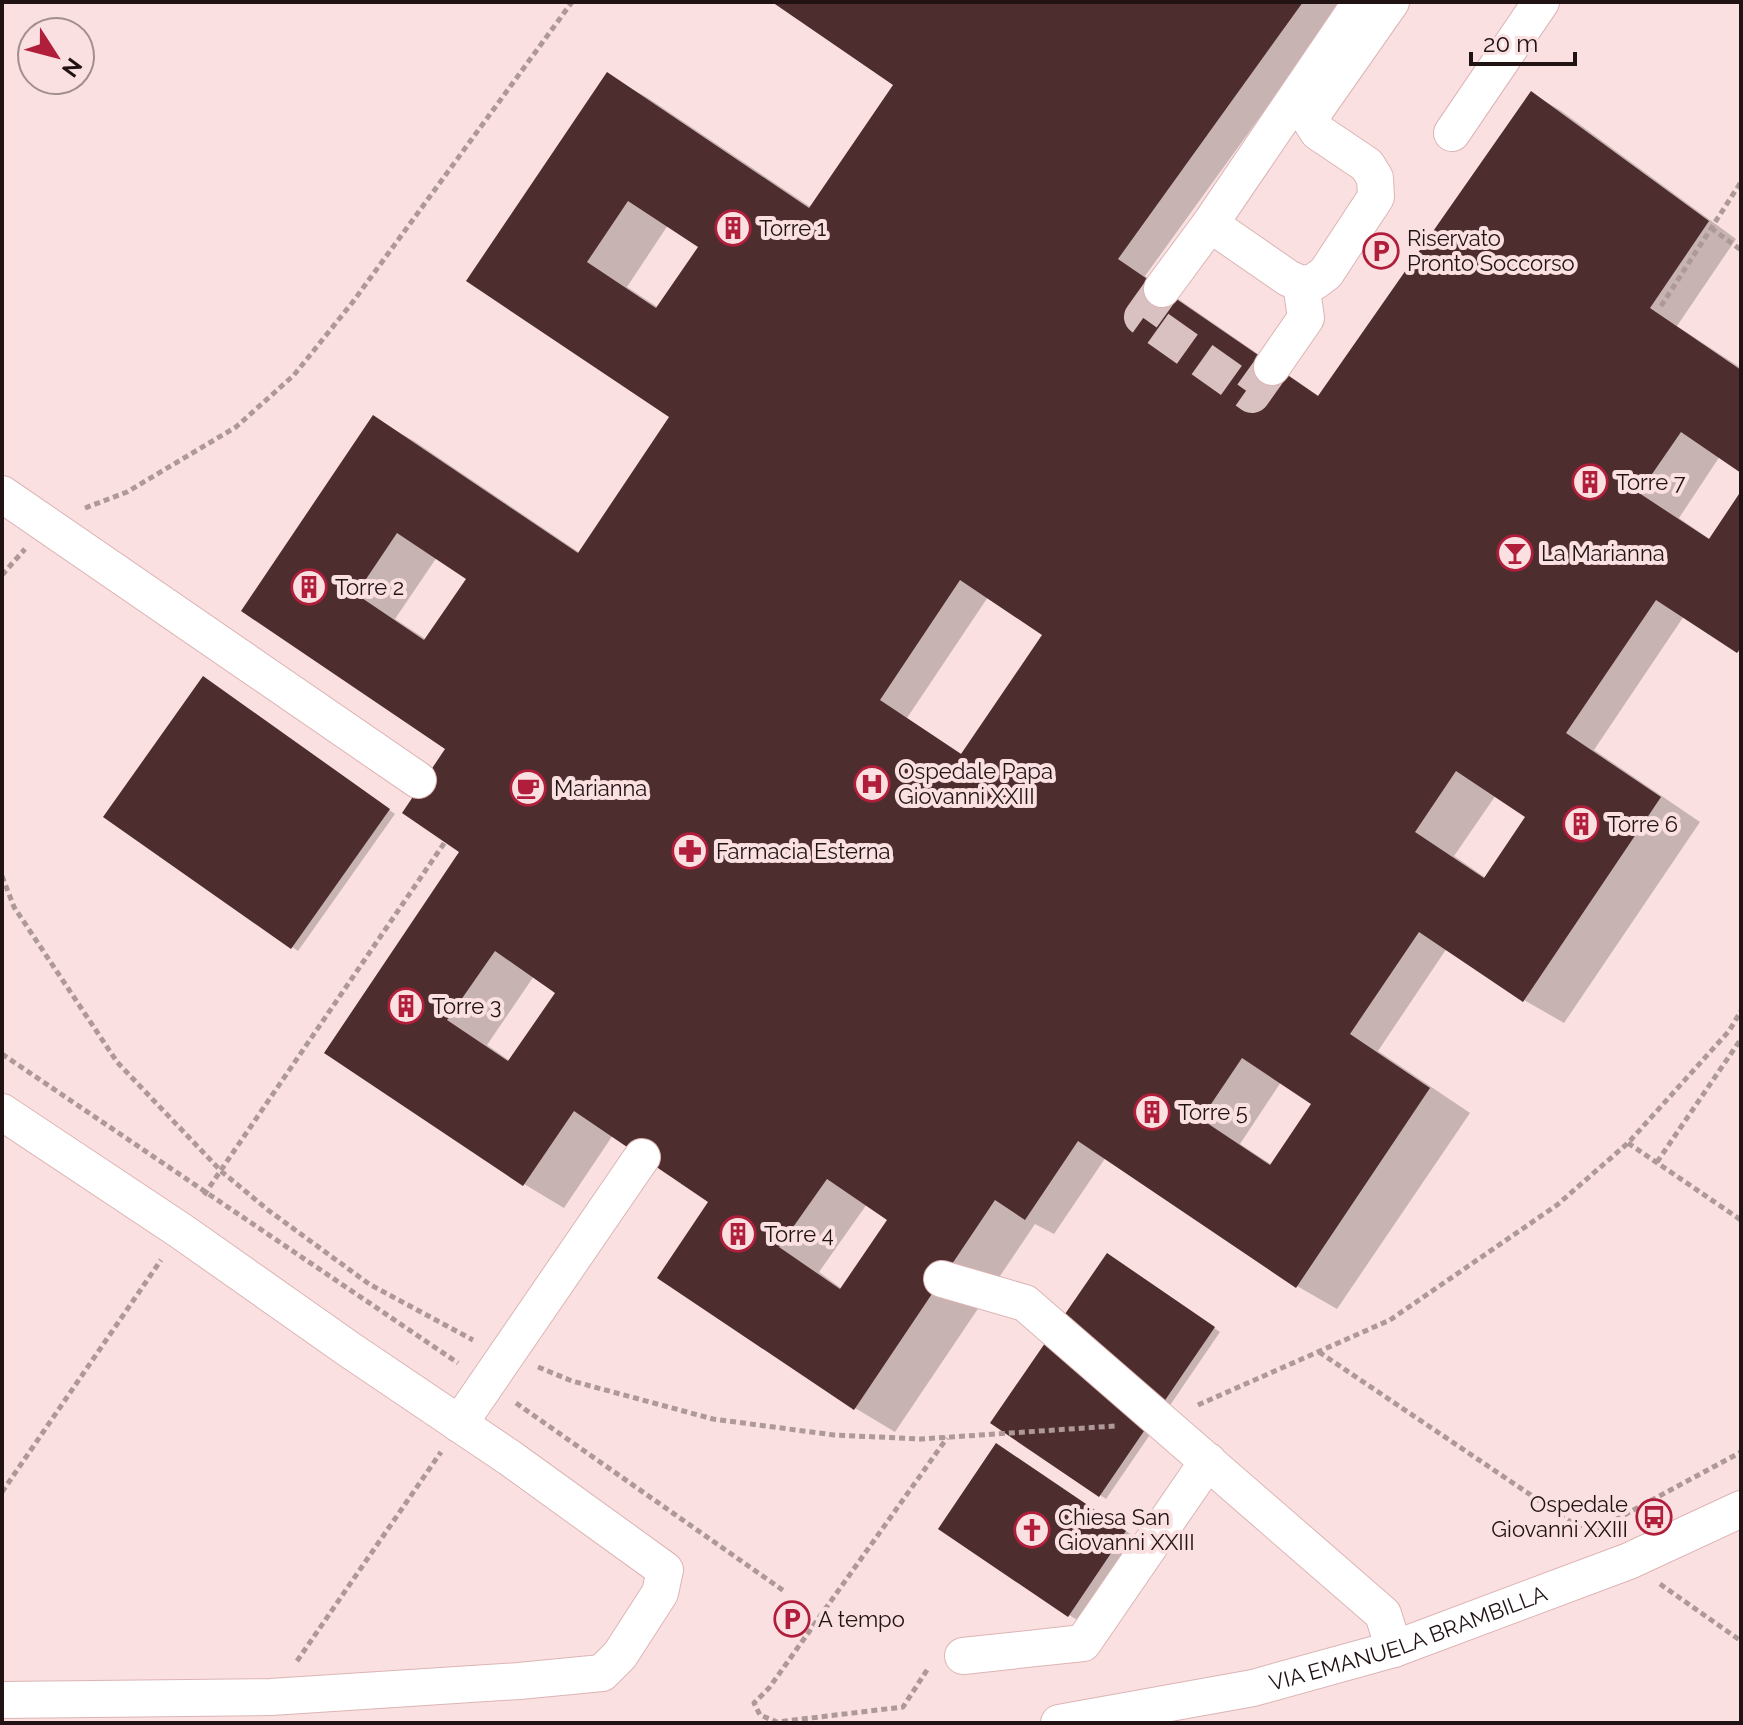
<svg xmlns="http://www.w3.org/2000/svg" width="1743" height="1725" font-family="Raleway,sans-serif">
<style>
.shadow{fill:#0003;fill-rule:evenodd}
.building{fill:#4e2d2f;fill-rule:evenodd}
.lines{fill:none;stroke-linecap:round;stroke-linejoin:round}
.minor-tunnel{stroke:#d9c1c1;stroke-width:36;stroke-dasharray:36 18;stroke-linecap:butt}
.minor-casing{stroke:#ddb4b5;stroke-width:38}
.path{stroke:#ae9898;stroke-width:5;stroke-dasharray:6 4;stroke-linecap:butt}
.minor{stroke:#fff;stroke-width:36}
.labels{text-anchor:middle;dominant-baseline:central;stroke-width:8;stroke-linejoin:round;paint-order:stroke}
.poi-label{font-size:22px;fill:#211213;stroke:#fae0e0;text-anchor:start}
.street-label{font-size:22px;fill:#211213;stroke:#fae0e0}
</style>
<rect width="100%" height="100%" fill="#fae0e0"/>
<!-- shadow -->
<path class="shadow" d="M775,2H1343L1145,276L1320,397L1532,94L1560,110L1736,239L1677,326L1741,368V470L1720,456L1679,518L1711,540L1741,495V654L1684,616L1594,750L1700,822L1564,1023L1524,1000L1447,948L1378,1051L1470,1113L1337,1309L1297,1286L1106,1157L1054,1234L1035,1224L895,1432L855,1408L711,1201L613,1135L564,1208L524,1184L327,1052L462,851L448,748L244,610L374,418L414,441L580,553L671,417L469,280L607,75L648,98L812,208L896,84ZM668,225L701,247L659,308L627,287ZM437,557L469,579L427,640L395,619ZM988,597L1045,635L963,755L907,718ZM1496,795L1528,817L1486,878L1454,856ZM534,976L558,992L510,1061L487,1045ZM1281,1082L1314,1104L1272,1165L1240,1144ZM867,1204L890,1220L842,1289L819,1272Z
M210,682L395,814L298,951L106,816Z
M1114,1260L1220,1332L1106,1499L993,1423Z
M997,1445L1153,1549L1097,1632L1069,1615Z"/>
<!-- building -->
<path class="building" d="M772,2H1303L1118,259L1318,396L1531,91L1709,221L1650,308L1741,370V473L1681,432L1639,493L1709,539L1741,491V647L1737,653L1656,600L1566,733L1661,797L1523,1002L1419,932L1350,1034L1430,1088L1296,1288L1078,1141L1025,1220L995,1200L854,1410L657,1278L708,1202L574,1111L523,1186L324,1053L459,852L402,813L445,749L241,611L373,415L578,553L669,417L466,281L607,72L809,208L893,85ZM628,201L698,247L656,308L587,262ZM397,533L466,579L424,640L356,594ZM960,580L1042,635L961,754L880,700ZM1456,771L1525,817L1484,878L1415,832ZM495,951L555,993L508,1061L447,1020ZM1242,1058L1311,1104L1270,1165L1201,1119ZM827,1179L887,1220L840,1289L779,1247Z
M203,676L390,809L291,949L103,817Z
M1107,1253L1215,1327L1099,1497L990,1423Z
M996,1443L1126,1531L1068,1617L938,1529Z"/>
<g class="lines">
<!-- minor-tunnel -->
<path class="minor-tunnel" d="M1162,289L1142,317L1252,395L1272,367"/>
<defs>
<g id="minor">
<path d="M1361,2L1210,224L1288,278L1301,284L1314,282L1326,273L1376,197L1375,178L1367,165L1318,132L1311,121L1316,109L1391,2"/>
<path d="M1452,133L1541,2"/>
<path d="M1162,289L1210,224"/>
<path d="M1272,367L1306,318L1301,284"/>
<path d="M2,494L418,780"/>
<path d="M2,1112L181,1231L350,1350L510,1458L665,1570L660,1593L620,1655L602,1673L519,1681L271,1697L2,1700"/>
<path d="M942,1279L1025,1303L1383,1614L1394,1649"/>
<path d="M459,1424L642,1157"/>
<path d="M963,1656L1083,1643L1208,1461"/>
<path id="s1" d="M1059,1723L1253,1688L1394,1649L1629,1561L1741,1509"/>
</g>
</defs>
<!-- minor casing -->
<use href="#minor" class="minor-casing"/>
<!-- path -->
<path class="path" d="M1711,228L1741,250
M1661,306L1741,182
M85,508L127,492L236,427L294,375L352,303L572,2
M2,575L25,549
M2,876L14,907L117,1062L221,1171L268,1210L369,1284L473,1340
M2,1054L458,1363
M1628,1143L1741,1220
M1657,1162L1741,1039
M204,1195L445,842
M1319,1352L1593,1537
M538,1367L572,1381L713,1419L834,1435L921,1439L1115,1426
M516,1403L784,1591
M1198,1405L1390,1320L1557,1205L1628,1143L1729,1031L1741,1011
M2,1492L161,1260
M1589,1534L1741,1452
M1660,1584L1741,1641
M297,1661L441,1452
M927,1670L903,1707L777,1722L760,1715L754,1703L769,1688L947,1438"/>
<!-- minor -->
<use href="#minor" class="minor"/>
</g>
<!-- icons -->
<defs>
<symbol id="building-ring" viewBox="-11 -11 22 22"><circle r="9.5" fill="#fae0e0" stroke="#b11e3c" stroke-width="1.5"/><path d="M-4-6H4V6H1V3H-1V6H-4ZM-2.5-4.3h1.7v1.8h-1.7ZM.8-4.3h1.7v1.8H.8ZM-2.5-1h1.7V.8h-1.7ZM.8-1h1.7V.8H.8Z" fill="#b11e3c"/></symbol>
<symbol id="parking-ring" viewBox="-11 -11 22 22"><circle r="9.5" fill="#fae0e0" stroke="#b11e3c" stroke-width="1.5"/><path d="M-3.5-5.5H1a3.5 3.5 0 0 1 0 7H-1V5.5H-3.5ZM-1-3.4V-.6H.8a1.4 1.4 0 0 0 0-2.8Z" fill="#b11e3c"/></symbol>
<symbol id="bar-ring" viewBox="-11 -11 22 22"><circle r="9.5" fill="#fae0e0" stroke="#b11e3c" stroke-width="1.5"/><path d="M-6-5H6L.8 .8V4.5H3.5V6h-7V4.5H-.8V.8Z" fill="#b11e3c"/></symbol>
<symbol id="hospital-ring" viewBox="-11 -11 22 22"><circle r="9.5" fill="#fae0e0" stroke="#b11e3c" stroke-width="1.5"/><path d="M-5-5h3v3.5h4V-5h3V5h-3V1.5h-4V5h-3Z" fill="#b11e3c"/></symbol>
<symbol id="cafe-ring" viewBox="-11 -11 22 22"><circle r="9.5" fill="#fae0e0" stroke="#b11e3c" stroke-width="1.5"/><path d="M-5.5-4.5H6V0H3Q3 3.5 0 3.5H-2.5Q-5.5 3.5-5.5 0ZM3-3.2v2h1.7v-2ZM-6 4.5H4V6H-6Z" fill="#b11e3c"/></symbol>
<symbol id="pharmacy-ring" viewBox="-11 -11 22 22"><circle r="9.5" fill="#fae0e0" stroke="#b11e3c" stroke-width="1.5"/><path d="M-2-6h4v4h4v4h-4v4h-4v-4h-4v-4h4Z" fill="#b11e3c"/></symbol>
<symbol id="bus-ring" viewBox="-11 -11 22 22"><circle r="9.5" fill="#fae0e0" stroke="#b11e3c" stroke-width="1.5"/><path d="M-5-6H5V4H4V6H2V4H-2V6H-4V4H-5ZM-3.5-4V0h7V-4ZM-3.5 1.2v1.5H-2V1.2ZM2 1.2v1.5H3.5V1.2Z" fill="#b11e3c"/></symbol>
<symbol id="church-ring" viewBox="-11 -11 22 22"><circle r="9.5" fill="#fae0e0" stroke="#b11e3c" stroke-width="1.5"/><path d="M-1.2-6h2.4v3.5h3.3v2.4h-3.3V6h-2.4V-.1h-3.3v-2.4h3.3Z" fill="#b11e3c"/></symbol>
</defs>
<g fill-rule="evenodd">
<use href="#building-ring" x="713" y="208" width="40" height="40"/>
<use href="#parking-ring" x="1361" y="231" width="40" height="40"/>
<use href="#building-ring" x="1570" y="462" width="40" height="40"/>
<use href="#bar-ring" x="1495" y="533" width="40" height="40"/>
<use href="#building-ring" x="289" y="567" width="40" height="40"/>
<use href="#hospital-ring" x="852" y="764" width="40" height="40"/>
<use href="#cafe-ring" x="508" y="768" width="40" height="40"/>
<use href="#building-ring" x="1561" y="804" width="40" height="40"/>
<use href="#pharmacy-ring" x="670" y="831" width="40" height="40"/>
<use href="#building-ring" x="386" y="986" width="40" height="40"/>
<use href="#building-ring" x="1132" y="1092" width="40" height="40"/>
<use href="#building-ring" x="718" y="1214" width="40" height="40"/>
<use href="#bus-ring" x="1634" y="1497" width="40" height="40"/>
<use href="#church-ring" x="1012" y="1510" width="40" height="40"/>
<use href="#parking-ring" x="772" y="1599" width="40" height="40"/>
</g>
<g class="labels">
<!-- poi labels -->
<g class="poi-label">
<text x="759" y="228">Torre 1</text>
<text x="1407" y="238">Riservato<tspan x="1407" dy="25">Pronto Soccorso</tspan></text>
<text x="1616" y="482">Torre 7</text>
<text x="1541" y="553">La Marianna</text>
<text x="335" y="587">Torre 2</text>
<text x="898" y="771">Ospedale Papa<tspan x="898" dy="25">Giovanni XXIII</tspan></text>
<text x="554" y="788">Marianna</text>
<text x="1607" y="824">Torre 6</text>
<text x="716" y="851">Farmacia Esterna</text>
<text x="432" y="1006">Torre 3</text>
<text x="1178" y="1112">Torre 5</text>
<text x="764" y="1234">Torre 4</text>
<text x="1628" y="1504" text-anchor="end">Ospedale<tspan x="1628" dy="25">Giovanni XXIII</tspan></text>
<text x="1058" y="1517">Chiesa San<tspan x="1058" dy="25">Giovanni XXIII</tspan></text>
<text x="818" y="1619">A tempo</text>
</g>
<!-- street labels -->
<g class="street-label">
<text stroke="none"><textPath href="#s1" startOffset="360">VIA EMANUELA BRAMBILLA</textPath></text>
</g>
</g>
<!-- border -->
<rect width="1743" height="1725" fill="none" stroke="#211213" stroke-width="8"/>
<!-- north arrow -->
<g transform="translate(56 56) rotate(126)"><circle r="38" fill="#fae0e0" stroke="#a38e8e" stroke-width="2"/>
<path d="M0-6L14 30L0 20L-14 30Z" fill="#b11e3c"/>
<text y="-12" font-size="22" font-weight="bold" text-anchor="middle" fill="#211213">N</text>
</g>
<!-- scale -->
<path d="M1471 52v12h104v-12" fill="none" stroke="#211213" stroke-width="4"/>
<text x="1483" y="52" font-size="24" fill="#211213" stroke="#fae0e0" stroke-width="6" paint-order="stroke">20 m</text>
</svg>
